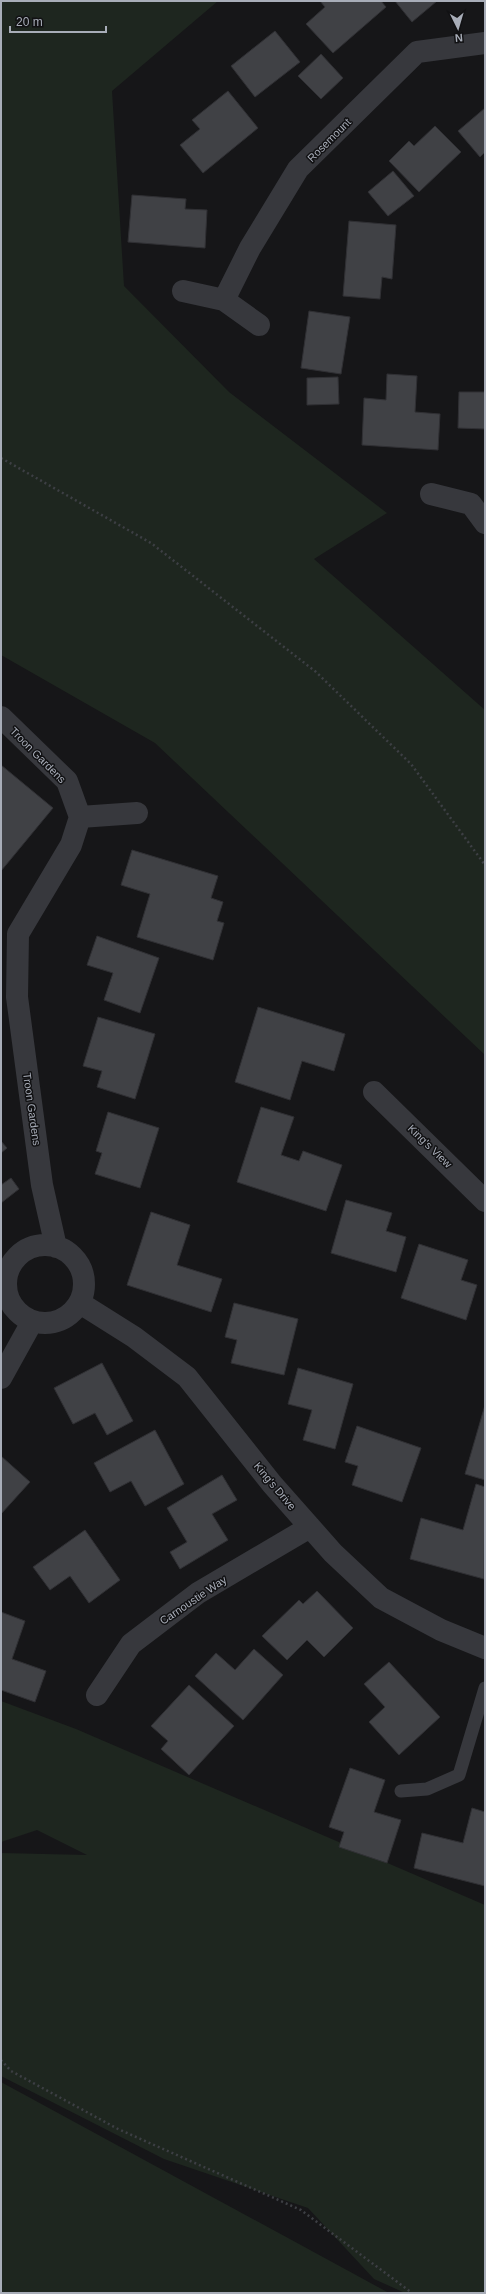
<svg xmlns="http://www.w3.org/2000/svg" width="486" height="2294" font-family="Helvetica,sans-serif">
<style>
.green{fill:#1e261f}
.building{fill:#404145;stroke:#303034}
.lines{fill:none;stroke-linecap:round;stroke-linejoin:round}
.path{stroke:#3d3f44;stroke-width:2.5;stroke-dasharray:2 3;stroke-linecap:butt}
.service{stroke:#37383d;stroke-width:13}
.minor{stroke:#37383d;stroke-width:22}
.labels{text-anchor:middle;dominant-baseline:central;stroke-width:3;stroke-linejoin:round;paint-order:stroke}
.street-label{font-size:11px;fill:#a8adb8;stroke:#111113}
</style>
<rect width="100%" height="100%" fill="#161618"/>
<!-- green -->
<path class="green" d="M1,1H218L112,91L124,286L229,392L387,513L314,559L485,710V1055L155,743L1,655Z
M1,1701L76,1729L485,1905V2293H405L374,2279L308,2208L164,2159L1,2076V1853L87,1855L37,1830L1,1842Z
M1,2082L389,2293H1Z"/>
<!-- building -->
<path class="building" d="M320,1H381L386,7L333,53L306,24L325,7Z
M395,1H437L412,22Z
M275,31L300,62L255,97L231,66Z
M321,54L343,78L321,99L298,76Z
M228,91L258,128L203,173L180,145L200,129L192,120Z
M485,108V152L480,157L458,131Z
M435,126L461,152L419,192L389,161L409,141L414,146Z
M393,171L414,196L388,216L368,192Z
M132,195L186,199L185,209L207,210L205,248L128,242Z
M349,221L396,225L392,279L382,277L380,299L343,296Z
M309,311L350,317L341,374L301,368Z
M387,374L417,376L415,412L440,414L438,450L362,445L364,398L386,400Z
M338,377L339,404L307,405V378Z
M459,392H485V429L458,428Z
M1,765L53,808L1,871Z
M132,850L218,876L211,898L223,902L217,921L224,923L213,960L137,937L150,894L121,885Z
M97,936L159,958L140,1013L104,1000L113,973L87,965Z
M258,1007L345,1034L334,1071L302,1061L290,1100L235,1082Z
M98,1017L155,1034L135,1099L97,1087L102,1071L83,1066Z
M261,1107L294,1117L281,1155L299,1161L303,1151L342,1165L326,1211L237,1182Z
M108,1112L159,1128L140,1188L95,1174L102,1153L96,1151Z
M1,1141L7,1148L1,1153Z
M11,1178L19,1189L1,1203V1185Z
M346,1200L392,1213L386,1231L406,1237L396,1272L331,1253Z
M151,1212L190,1225L177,1265L222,1279L211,1312L127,1285Z
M419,1244L468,1260L461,1280L477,1285L466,1320L401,1298Z
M234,1303L298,1319L284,1375L231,1363L237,1340L225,1337Z
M102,1363L133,1421L107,1435L95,1413L73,1424L54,1388Z
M298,1368L353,1384L335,1449L303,1440L312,1410L288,1404Z
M485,1405V1480L465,1474Z
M357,1426L421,1448L402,1502L352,1485L358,1466L345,1462Z
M155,1430L184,1484L145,1506L131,1481L110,1492L94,1463Z
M1,1456L30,1482L1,1514Z
M222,1475L237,1500L212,1514L228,1540L180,1569L170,1552L187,1542L167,1508Z
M476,1484L485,1487L484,1579L410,1559L421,1518L463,1530Z
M85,1530L120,1580L89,1603L70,1576L50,1590L33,1567Z
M317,1591L353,1628L324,1657L307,1640L287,1660L262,1636L299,1600L303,1604Z
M1,1612L25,1621L12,1659L46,1671L35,1702L1,1690Z
M254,1649L283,1675L243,1720L195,1676L216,1653L235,1670Z
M389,1662L440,1717L399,1755L369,1722L385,1707L364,1684Z
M189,1685L234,1726L189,1775L161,1749L168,1741L151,1726Z
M350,1768L385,1780L374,1812L401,1820L387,1863L339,1847L344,1832L329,1827Z
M472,1808L485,1812V1886L414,1868L422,1833L463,1843Z"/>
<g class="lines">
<!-- path -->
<path class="path" d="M1,458L151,543L316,672L411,764L485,865
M1,2060L11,2071L118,2129L301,2210L412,2293"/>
<!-- service -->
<path class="service" d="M401,1791L427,1789L459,1775L485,1688"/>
<!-- minor -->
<path class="minor" d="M183,291L224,300L259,325
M224,300L250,248L298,169L417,52L485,43
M431,494L471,504L485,523
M1,717L67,781L80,817L71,845L18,934L17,997L42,1185L56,1247
M80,817L137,813
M374,1092L485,1201
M6 1284a39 39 0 1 1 78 0a39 39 0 1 1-78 0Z
M80,1303L134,1337L187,1377L272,1484L333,1553L381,1598L441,1630L485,1648
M1,1378L32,1322
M97,1695L131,1644L198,1593L310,1527"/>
</g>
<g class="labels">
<!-- street labels -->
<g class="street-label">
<text transform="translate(329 140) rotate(-45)">Rosemount</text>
<text transform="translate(38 755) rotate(45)">Troon Gardens</text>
<text transform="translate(32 1109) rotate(82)">Troon Gardens</text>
<text transform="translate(430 1146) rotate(44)">King's View</text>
<text transform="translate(275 1486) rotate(50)">King's Drive</text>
<text transform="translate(193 1600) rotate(-34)">Carnoustie Way</text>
</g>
</g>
<!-- border -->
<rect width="486" height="2294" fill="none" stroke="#a8adb8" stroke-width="4"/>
<!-- north arrow -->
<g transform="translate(458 28) rotate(175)" stroke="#111113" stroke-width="3" paint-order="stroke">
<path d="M0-3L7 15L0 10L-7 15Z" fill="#a8adb8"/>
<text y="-6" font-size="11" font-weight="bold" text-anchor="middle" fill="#a8adb8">N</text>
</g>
<!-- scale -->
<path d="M10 26v6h96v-6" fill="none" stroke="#a8adb8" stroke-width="2"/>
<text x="16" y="26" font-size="12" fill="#a8adb8" stroke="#111113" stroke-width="3" paint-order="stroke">20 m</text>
</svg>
